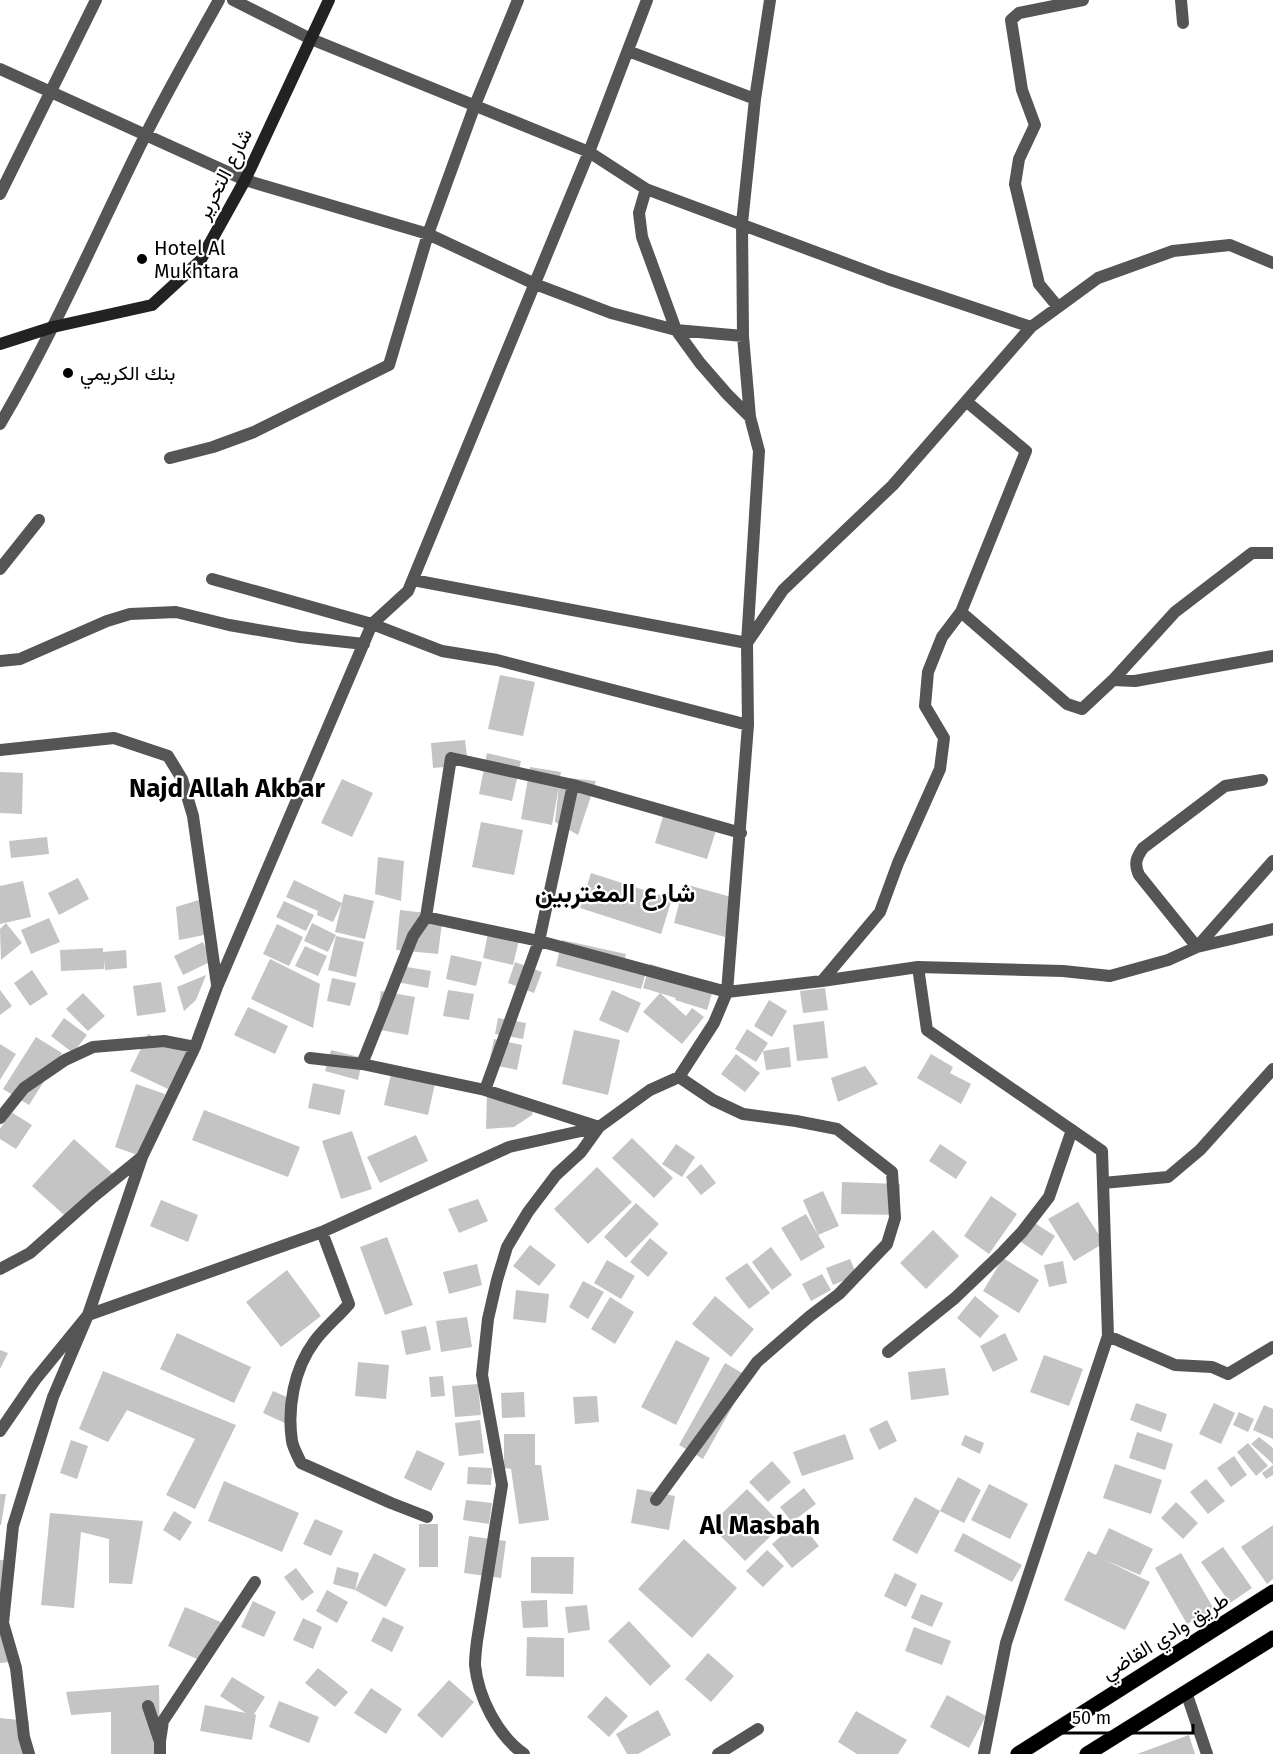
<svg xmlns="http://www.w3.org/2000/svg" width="1273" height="1754" font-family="'Fira Sans',Vazirmatn,sans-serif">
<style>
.building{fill:#c4c4c4}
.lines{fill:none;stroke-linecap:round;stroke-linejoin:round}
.primary-casing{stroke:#dbdbdb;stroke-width:16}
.minor{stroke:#555;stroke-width:12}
.secondary{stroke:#222;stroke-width:12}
.primary{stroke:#000;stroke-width:15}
.poi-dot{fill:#000;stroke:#fff;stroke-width:2}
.labels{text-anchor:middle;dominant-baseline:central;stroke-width:4.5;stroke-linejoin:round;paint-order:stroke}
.street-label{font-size:20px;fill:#000;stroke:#fff}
.poi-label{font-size:20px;fill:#000;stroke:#fff;text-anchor:start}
.district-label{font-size:26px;font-weight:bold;fill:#000;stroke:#fff}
</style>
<rect width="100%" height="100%" fill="#fff"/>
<!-- building -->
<path class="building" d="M500,675L535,682L523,736L488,729Z
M465,740L468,765L433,768L431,743Z
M487,753L521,761L512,801L479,794Z
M530,767L561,772L560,777L596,781L578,835L555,822L559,786L552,825L521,819Z
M0,772L23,773L22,814L0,813Z
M342,779L373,793L352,837L321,823Z
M666,807L718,824L707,859L655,843Z
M481,822L523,830L514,875L472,867Z
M47,837L49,854L11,858L9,841Z
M378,857L404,861L401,901L375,894Z
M591,873L672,899L661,934L580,908Z
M78,878L89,899L59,915L48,893Z
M294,880L342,903L333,922L317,915L318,911L286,897Z
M23,881L31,917L0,924V886Z
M684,884L735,898L725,937L674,923Z
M344,894L374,901L365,939L335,932Z
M202,899L209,934L179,940L176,907Z
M284,901L314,915L306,931L276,917Z
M400,910L443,915L438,954L396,950Z
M49,918L60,942L31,954L21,930Z
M6,923L22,943L1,960L0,929Z
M312,923L336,935L328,952L304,941Z
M277,924L303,937L289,966L263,954Z
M488,933L519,940L513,965L483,958Z
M336,936L364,942L356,977L328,970Z
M562,940L626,954L624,963L647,969L641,989L556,966Z
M203,942L212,961L183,975L174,956Z
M305,946L327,956L318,976L295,966Z
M103,948V952L126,950L127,968L105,970L104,959V969L61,971L60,950Z
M451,955L482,962L476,986L446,979Z
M270,959L320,984L313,1028L251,999Z
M515,962L542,972L534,993L508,983Z
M650,964L683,974L714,987L707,1010L675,1000L676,998L643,988Z
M395,965L431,971L428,988L392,981Z
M32,970L48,994L30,1006L14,983Z
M206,975L196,1000L184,1011L177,987Z
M332,978L356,983L350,1006L327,1001Z
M161,982L166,1012L137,1016L133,986Z
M825,988L828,1010L803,1013L800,991Z
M0,990L12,1006L0,1015Z
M448,990L474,994L469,1020L443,1016Z
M612,990L641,1003L628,1033L599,1020Z
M381,991L415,997L408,1035L375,1029Z
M83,993L105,1016L88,1031L66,1009Z
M660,993L686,1016L692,1008L704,1017L682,1044L643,1012Z
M769,1000L787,1011L772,1037L754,1026Z
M248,1007L288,1026L275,1054L234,1035Z
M64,1018L87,1035L73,1053L51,1036Z
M498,1018L526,1023L523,1039L495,1034Z
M824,1021L828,1058L797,1061L793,1025Z
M747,1029L768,1043L756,1062L735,1049Z
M574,1030L620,1040L608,1095L562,1084Z
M148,1034L186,1052L168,1089L130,1071Z
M36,1037L62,1053L29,1105L3,1089Z
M494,1039L522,1045L517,1070L489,1064Z
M0,1044L16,1054L0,1080Z
M789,1047L791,1067L766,1070L763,1051Z
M331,1050L363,1058L358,1080L325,1071Z
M736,1054L760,1073L745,1092L721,1074Z
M931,1054L953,1067L950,1073L971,1084L961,1104L917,1078Z
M865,1066L878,1084L838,1102L831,1078Z
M392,1070L436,1079L428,1115L384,1105Z
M313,1083L345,1090L340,1115L308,1108Z
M136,1084L165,1094L143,1157L115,1147Z
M487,1091L534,1105L532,1115L514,1127L486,1129Z
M204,1110L300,1147L288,1177L192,1140Z
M11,1112L32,1125L16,1149L0,1139V1129Z
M352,1131L372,1189L341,1199L322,1141Z
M416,1135L428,1161L380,1183L367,1157Z
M632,1138L673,1178L654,1198L612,1158Z
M74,1139L115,1176L73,1223L32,1186Z
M676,1144L695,1157L682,1177L662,1164Z
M940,1144L967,1162L956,1179L929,1161Z
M701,1164L716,1183L701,1195L686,1177Z
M597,1167L632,1202L588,1244L554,1209Z
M842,1182L900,1184V1215L841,1214Z
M823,1191L839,1226L818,1235L825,1247L801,1261L781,1228L806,1214L818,1235L803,1200Z
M991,1196L1017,1214L989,1254L964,1236Z
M478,1199L488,1221L459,1233L448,1209Z
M161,1200L198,1215L188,1242L150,1226Z
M1078,1202L1104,1243L1074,1261L1048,1219Z
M636,1203L659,1224L626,1258L604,1237Z
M1033,1222L1055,1236L1042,1256L1021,1242Z
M933,1230L959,1256L926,1289L900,1263Z
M387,1237L413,1305L385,1315L360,1247Z
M650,1238L668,1253L648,1277L630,1262Z
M530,1245L556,1265L539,1286L513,1266Z
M771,1247L792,1275L772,1290L752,1262Z
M1003,1258L1039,1280L1019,1313L983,1291Z
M850,1259L857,1275L833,1285L826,1268Z
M607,1260L635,1276L621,1299L594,1283Z
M1063,1261L1067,1283L1049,1287L1044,1265Z
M747,1263L770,1293L749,1309L725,1278Z
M477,1264L482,1285L449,1294L443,1272Z
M287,1270L321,1316L281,1347L246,1302Z
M822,1274L831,1290L811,1301L802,1284Z
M583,1281L604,1292L588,1319L569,1307Z
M516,1290L549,1294L546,1323L513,1319Z
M715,1296L754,1329L731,1357L692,1324Z
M975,1296L999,1316L980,1338L957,1318Z
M610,1297L634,1312L615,1344L591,1329Z
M467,1317L472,1347L441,1352L436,1321Z
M426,1326L431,1350L406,1355L401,1331Z
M177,1333L251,1367L234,1403L160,1369Z
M1005,1333L1018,1360L993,1372L980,1346Z
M676,1340L710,1358L676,1425L641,1407Z
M0,1350L8,1353L0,1369Z
M1044,1355L1083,1369L1069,1406L1030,1392Z
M358,1362L389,1365L386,1399L355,1396Z
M725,1363L749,1377L703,1459L679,1445Z
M945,1368L949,1395L911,1400L908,1372Z
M103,1371L236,1425L195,1509L166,1495L195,1439L127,1410L108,1442L79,1429Z
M443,1376L445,1396L431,1397L429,1377Z
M478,1384L481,1415L455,1417L452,1386Z
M273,1391L298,1402L287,1424L263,1413Z
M524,1392L525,1417L502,1418L501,1393Z
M597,1396L599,1422L575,1424L573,1397Z
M1136,1403L1167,1414L1161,1432L1130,1420Z
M1214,1403L1235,1413L1221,1444L1199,1434Z
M1264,1405L1273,1409V1439L1253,1430Z
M1239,1412L1254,1419L1248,1432L1233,1425Z
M480,1420L484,1453L459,1456L455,1423Z
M887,1420L897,1441L879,1450L869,1429Z
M1137,1432L1173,1444L1165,1470L1129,1458Z
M504,1434H535V1465H541L549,1520L519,1524L511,1469L504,1468Z
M845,1434L854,1459L802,1476L793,1452Z
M965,1435L984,1443L980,1454L961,1445Z
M1259,1437L1273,1448V1464L1251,1444Z
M71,1440L88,1446L77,1479L60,1473Z
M1248,1443L1268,1466L1256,1476L1237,1452Z
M417,1450L445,1463L431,1491L404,1478Z
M1234,1456L1247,1475L1231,1487L1217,1468Z
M772,1461L791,1482L768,1502L749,1482Z
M1115,1464L1162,1480L1151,1514L1103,1498Z
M1273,1465V1475L1266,1479L1262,1473Z
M468,1467L492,1468L491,1485L467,1484Z
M958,1477L981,1490L964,1523L940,1511L917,1554L892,1540L915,1497L940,1511Z
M1206,1479L1225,1501L1208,1514L1190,1492Z
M224,1481L299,1513L282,1552L208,1521Z
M989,1484L1028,1504L1010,1539L971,1520Z
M804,1488L816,1504L792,1522L780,1507Z
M637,1489L675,1496L669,1530L631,1523Z
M747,1489L782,1525L745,1561L710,1525Z
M0,1494H6L1,1525H0Z
M466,1500L492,1503L489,1524L463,1520Z
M1176,1502L1198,1523L1183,1539L1161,1518Z
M174,1511L192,1522L180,1541L163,1530Z
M50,1513L143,1521L132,1584L109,1583V1539L81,1532L74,1608L41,1605Z
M315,1519L343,1531L331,1556L303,1544Z
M799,1521L819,1546L792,1568L772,1544Z
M419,1524H438V1567H419Z
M1273,1525V1579L1267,1584L1241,1547Z
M1109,1528L1153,1549L1140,1575L1105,1560L1150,1582L1125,1630L1064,1600L1088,1551L1096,1555Z
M963,1533L1022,1565L1012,1582L954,1551Z
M469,1536L506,1541L501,1578L464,1573Z
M684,1539L737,1588L692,1638L638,1589Z
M1223,1547L1252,1588L1230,1603L1201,1562Z
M767,1550L784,1566L763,1587L746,1571Z
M374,1553L406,1569L386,1607L355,1590L333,1584L337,1567L359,1573L355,1590Z
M1181,1553L1214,1609L1187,1624L1155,1568Z
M531,1557H574L573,1594L531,1593Z
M0,1560H5L2,1592H0Z
M296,1568L314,1592L302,1601L284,1577Z
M895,1573L917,1584L906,1607L884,1596Z
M327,1590L348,1602L337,1623L316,1611Z
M921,1594L943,1603L932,1627L911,1618Z
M547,1600L548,1627L523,1628L521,1601Z
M253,1601L276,1612L264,1637L241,1627Z
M587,1605L590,1630L568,1633L565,1607Z
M185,1607L223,1623L206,1663L168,1646Z
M383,1617L404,1627L392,1652L371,1641Z
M303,1618L322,1627L313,1649L293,1640Z
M629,1621L671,1666L650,1686L608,1641Z
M914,1627L951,1641L942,1665L905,1651Z
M0,1630L11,1662L0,1663Z
M527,1637L564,1638V1677L526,1676Z
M708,1653L734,1676L711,1702L685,1679Z
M318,1668L348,1692L335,1707L305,1683Z
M232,1677L265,1697L254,1714L256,1715L252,1740L200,1731L205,1705L246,1713L220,1696Z
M449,1680L474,1702L442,1738L417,1715Z
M159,1685L160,1754H111V1712L71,1715L66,1692Z
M371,1688L402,1709L386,1734L354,1713Z
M947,1695L986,1716L969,1748L930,1727Z
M606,1696L628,1716L609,1737L587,1717Z
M279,1701L319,1717L309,1743L269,1727Z
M658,1710L671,1735L638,1754H627L616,1734Z
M856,1711L907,1740L898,1754H857L838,1742Z
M0,1718L29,1721L26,1754H0Z
M1189,1735L1195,1754H1137Z"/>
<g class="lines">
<defs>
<path id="primary" d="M1018,1754L1273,1592
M1087,1754L1273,1638"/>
</defs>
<!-- primary casing -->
<use href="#primary" class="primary-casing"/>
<!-- minor -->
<path class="minor" d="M233,0L311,39L589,152L646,189L888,279L1031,327
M1181,0L1183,23
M628,51L755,99
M0,69L245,180L428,234L535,284L611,313L676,330L743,336
M646,189L639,213L642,237L676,330L700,363L727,394L750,417
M0,194L96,0
M1058,307L1039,284L1015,184L1019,159L1035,125L1022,90L1011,20L1019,13L1083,0
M0,424C55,331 97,232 145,136C168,90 194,45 219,0
M170,458L213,447L254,432L389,365L428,234L475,105L518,0
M0,569L39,520
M212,579L372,624L442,651L497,660L748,725
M413,580L747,643L759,451L750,417L743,336L742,223L755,99L770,0
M961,612L1067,704L1082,709L1113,680L1175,612L1252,553H1273
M0,661L20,659L107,621L130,614L176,612L229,625L300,637L364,644
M1113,680L1135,681L1273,656
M0,750L114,738L168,756L182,779L193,816L217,985
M1262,780L1225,786L1143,848C1136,858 1134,864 1139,875L1197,947L1273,861
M426,917L539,941L727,992L822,981L918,967L1063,971L1110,976L1168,960L1197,947L1273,929
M918,967L927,1030L1102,1151L1108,1336L1006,1643L984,1754
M822,981L880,912L898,863L940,769L944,738L925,706L928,672L942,637L961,612L1026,451L967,402
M310,1058L362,1064L485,1090L599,1127L581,1152L556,1175L528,1212L507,1247L497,1280L488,1319L482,1375L502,1485L477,1641C476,1649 475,1657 475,1665C478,1697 498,1736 524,1754
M362,1064L413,936L426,917L451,758L573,785L741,833
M485,1090L539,941L573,785
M0,1118L24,1088L65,1060L93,1047L164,1041L195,1047
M1103,1183L1168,1177L1200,1150L1273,1069
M322,1232L349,1304C338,1317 324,1328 314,1342C294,1369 287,1408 292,1441C293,1448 298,1456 301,1463L391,1503L427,1517
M0,1269L30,1253L93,1197L142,1157
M1108,1336L1175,1365L1212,1367L1228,1374L1273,1347
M888,1352L955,1298L1003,1252L1022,1232L1049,1197L1072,1130
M0,1431L35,1380L88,1315L142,1157L195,1047L217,987L372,624L408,591L589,152L647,0
M656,1500L757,1362L810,1316L839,1294L887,1244L895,1218L892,1172L837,1129L796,1121L743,1114L713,1100L679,1077
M1186,1692L1207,1754
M148,1706L159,1739
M29,1754L24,1737L16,1668L3,1623L13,1526L53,1397L88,1315L322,1232L509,1147L599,1127L650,1090L679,1077L714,1023L727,992L748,725L747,643L783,590L893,485L1031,327L1098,278L1173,251L1230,245L1273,263
M160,1754V1741L163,1721L255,1582
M718,1754L758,1729"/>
<!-- secondary -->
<path class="secondary" d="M0,344L53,327L152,305L200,261L245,180L329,0"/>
<!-- primary -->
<use href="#primary" class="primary"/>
</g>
<!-- markers -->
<g class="poi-dot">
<circle cx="142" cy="259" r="6"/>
<circle cx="68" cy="373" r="6"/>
</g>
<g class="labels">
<!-- street labels -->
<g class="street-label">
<text transform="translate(224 174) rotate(-63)">شارع التحرير</text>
<text transform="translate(1165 1636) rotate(-32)">طريق وادي القاضي</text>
</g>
<!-- poi labels -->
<g class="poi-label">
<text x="154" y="248">Hotel Al<tspan x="154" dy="23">Mukhtara</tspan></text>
<text x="80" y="373">بنك الكريمي</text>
</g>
<!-- district labels -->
<g class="district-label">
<text x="227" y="788">Najd Allah Akbar</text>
<text x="615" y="893">شارع المغتربين</text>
<text x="760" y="1525">Al Masbah</text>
</g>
</g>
<!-- scale -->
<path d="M1063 1724v9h130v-9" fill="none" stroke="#000000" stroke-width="3"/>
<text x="1072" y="1724" font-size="18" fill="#000000" stroke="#ffffff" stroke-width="4.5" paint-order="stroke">50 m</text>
</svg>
